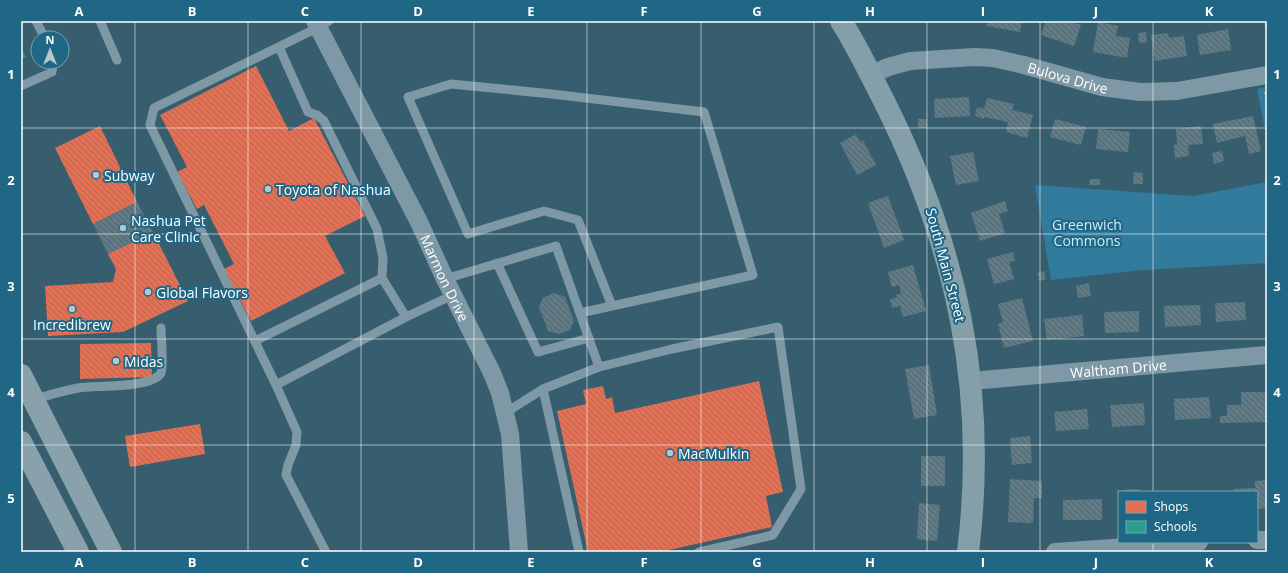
<svg xmlns="http://www.w3.org/2000/svg" width="1288" height="573" font-family="'Open Sans',sans-serif">
<style>
.park{fill:#317b9c}
.shops{fill:url(#shops-back-hatch)}
.schools{fill:url(#schools-back-hatch)}
.building{fill:url(#building-back-hatch)}
.lines{fill:none;stroke-linecap:round;stroke-linejoin:round}
.path{stroke:#7e99a5;stroke-width:2.5;stroke-dasharray:2 3;stroke-linecap:butt}
.lane{stroke:#7e99a5;stroke-width:9}
.street{stroke:#7e99a5;stroke-width:18}
.secondary{stroke:#859fa9;stroke-width:22}
.primary{stroke:#89a1ab;stroke-width:22}
.grid{fill:none;stroke:#fff;stroke-width:1;stroke-opacity:0.55}
.poi-dot{fill:#b9c7cd;stroke:#206786;stroke-width:1.5}
.labels{text-anchor:middle;dominant-baseline:central;stroke-width:4;stroke-linejoin:round;paint-order:stroke}
.street-label{font-size:14px;fill:#fff;stroke:#206786}
.poi-label{font-size:14px;fill:#fff;stroke:#206786;text-anchor:start}
.park-label{font-size:14px;fill:#ceebf7;stroke:#206786}
.neatline{fill:none;stroke:#fff;stroke-width:1.5}
.grid-label{font-size:13px;text-anchor:middle;font-weight:bold;fill:#fff}
</style>
<defs>
<pattern id="shops-back-hatch" width="6" height="6" patternUnits="userSpaceOnUse"><rect width="6" height="6" fill="#e76f51"/><path d="M-1 5l2 2M0 0l6 6M5-1l2 2" fill="none" stroke="#b86450"/></pattern>
<pattern id="schools-back-hatch" width="6" height="6" patternUnits="userSpaceOnUse"><rect width="6" height="6" fill="#2a9d8f"/><path d="M-1 5l2 2M0 0l6 6M5-1l2 2" fill="none" stroke="#368178"/></pattern>
<pattern id="building-back-hatch" width="6" height="6" patternUnits="userSpaceOnUse"><rect width="6" height="6" fill="#5e7c88"/><path d="M-1 5l2 2M0 0l6 6M5-1l2 2" fill="none" stroke="#55646a"/></pattern>
</defs>
<rect width="100%" height="100%" fill="#375e6f"/>
<!-- park -->
<path class="park" d="M1267,87V140L1257,89Z
M1267,182V263L1143,270L1051,280L1035,185L1193,196Z"/>
<!-- shops -->
<path class="shops" d="M256,66L289,131L314,118L365,216L325,236L345,273L251,321L224,269L234,264L204,205L197,209L177,172L187,167L160,115Z
M100,126L137,202L93,224L55,148Z
M153,232L188,301L123,332L48,336L45,286L113,282L116,269L108,254Z
M151,343L152,377L80,379V344Z
M759,381L783,492L766,496L772,527L660,552H588L557,411L586,404L583,390L603,386L606,399L612,397L615,413Z
M200,424L205,454L130,467L125,436Z"/>
<!-- schools -->
<path class="schools" d="M21,48L26,57L21,59Z"/>
<!-- building -->
<path class="building" d="M988,21H1022L1020,32L987,26Z
M1046,21H1069L1081,25L1074,46L1041,35Z
M1098,22L1118,26L1116,36L1130,38L1127,58L1093,52Z
M1264,22H1267V32H1266Z
M1228,29L1231,50L1200,55L1197,35Z
M1146,32L1147,42L1139,43L1138,33Z
M1168,33L1169,38L1184,36L1187,56L1155,61L1151,35Z
M969,97L970,116L935,118L934,99Z
M987,98L1014,104L1012,110L1033,115L1027,138L1006,132L1008,122L984,117V119L975,116L977,107L984,109Z
M1253,116L1261,151L1249,154L1245,136L1217,143L1213,124Z
M918,119H927V128H918Z
M1055,119L1086,127L1081,145L1050,137Z
M1201,126L1203,144L1188,145L1189,156L1175,158L1174,145L1177,144L1176,129Z
M1098,129L1130,132L1128,152L1096,149Z
M856,134L860,142L863,140L876,165L857,175L840,143Z
M1222,151L1224,161L1214,164L1212,153Z
M973,152L979,181L956,185L950,156Z
M1134,172L1143,173V184H1133Z
M1090,179H1100V185H1089Z
M888,196L904,240L884,248L868,203Z
M1005,201L1008,211L999,214L1005,233L980,241L971,213Z
M137,202L153,232L108,254L93,224Z
M1013,252L1015,261L1009,262L1014,279L994,284L987,259Z
M913,265L926,311L903,317L900,306L892,308L890,299L897,298L896,295L901,294L899,285L892,287L888,272Z
M1044,271L1046,279L1040,281L1037,273Z
M1089,283L1091,296L1078,298L1076,286Z
M554,293L565,297L574,321L570,330L559,334L548,331L539,307L543,298Z
M1022,298L1033,341L1004,348L998,324L1003,322L998,304Z
M1245,302L1246,320L1216,322L1215,303Z
M1200,305L1201,325L1165,327L1164,306Z
M1139,311V332L1105,333L1104,312Z
M1082,315L1084,336L1047,340L1044,319Z
M929,365L937,415L914,419L905,369Z
M1241,392H1267V422L1220,423V416H1227V405H1241Z
M1209,397L1211,418L1175,420L1174,399Z
M1144,403L1145,425L1112,427L1110,405Z
M1087,409L1089,429L1056,431L1054,412Z
M1030,436L1032,463L1012,465L1010,438Z
M921,456H945V486H921Z
M1010,479L1042,481V498H1034L1033,523L1008,522Z
M1267,480V508L1257,509V492H1235L1234,489L1255,488V481Z
M1139,489L1140,492H1122V490Z
M1102,499V520H1063V500Z
M919,503L940,505L937,541L917,539Z"/>
<g class="lines">
<!-- path -->
<path class="path" d="M1265,92L1267,102"/>
<!-- lane -->
<path class="lane" d="M36,21L45,38
M100,21L117,60
M279,47L308,112L317,115L324,121L377,229L383,258L382,278
M21,86L52,72L53,62
M497,263L538,352L589,338
M445,279L556,246L599,367L543,389L505,413
M580,313L753,275L704,112L552,94L451,84L408,97L468,234L544,211L578,220L612,306
M255,341L382,278L406,317
M599,367L672,349L778,327L801,489L773,535L699,552
M276,385L406,317L453,295
M543,389L579,552
M34,400C48,395 63,391 78,388C95,385 151,389 161,373C164,367 161,337 161,328
M326,552L286,475L288,465L296,445L297,432L276,385L150,125L154,108L319,27L329,21"/>
<!-- street -->
<g class="street">
<path id="s1" d="M315,21L419,222L445,279L492,373L500,393L510,434L519,552"/>
<path id="s2" d="M871,75L888,67L910,61L974,57L993,58L1024,65L1102,87L1140,92L1177,91L1267,75"/>
<path id="s3" d="M971,381L1267,355"/>
<path d="M1257,540H1267"/>
<path d="M1055,552L1199,542"/>
</g>
<!-- secondary -->
<path class="secondary" d="M841,21C857,46 870,74 884,101C957,247 988,389 968,552"/>
<!-- primary -->
<path class="primary" d="M21,375L111,552
M21,442L78,552"/>
</g>
<!-- grid -->
<path class="grid" d="M135,21V552M248,21V552M361,21V552M474,21V552M587,21V552M701,21V552M814,21V552M927,21V552M1040,21V552M1153,21V492M21,128H1267M21,234H1267M21,339H1267M21,445H1267M1153,542V552"/>
<!-- markers -->
<g class="poi-dot">
<circle cx="96" cy="175" r="4"/>
<circle cx="268" cy="189" r="4"/>
<circle cx="123" cy="228" r="4"/>
<circle cx="148" cy="292" r="4"/>
<circle cx="72" cy="309" r="4"/>
<circle cx="116" cy="361" r="4"/>
<circle cx="670" cy="453" r="4"/>
</g>
<g class="labels">
<!-- street labels -->
<g class="street-label">
<text stroke="none"><textPath href="#s2" startOffset="202">Bulova Drive</textPath></text>
<text transform="translate(946 265) rotate(75)">South Main Street</text>
<text stroke="none"><textPath href="#s1" startOffset="288">Marmon Drive</textPath></text>
<text stroke="none"><textPath href="#s3" startOffset="148">Waltham Drive</textPath></text>
</g>
<!-- poi labels -->
<g class="poi-label">
<text x="104" y="175">Subway</text>
<text x="276" y="189">Toyota of Nashua</text>
<text x="131" y="220">Nashua Pet<tspan x="131" dy="16">Care Clinic</tspan></text>
<text x="156" y="292">Global Flavors</text>
<text x="72" y="324" text-anchor="middle">Incredibrew</text>
<text x="124" y="361">Midas</text>
<text x="678" y="453">MacMulkin</text>
</g>
<!-- park labels -->
<g class="park-label">
<text x="1087" y="224">Greenwich<tspan x="1087" dy="16">Commons</tspan></text>
</g>
</g>
<!-- border -->
<rect width="1288" height="573" fill="none" stroke="#206786" stroke-width="44"/>
<!-- legend -->
<rect x="1118" y="491" width="140" height="52" fill="#206786" stroke="#79a4b6"/>
<rect x="1126" y="501" width="20" height="12" fill="#e76f51" stroke="#79a4b6"/>
<text x="1154" y="511" font-size="12" fill="#ffffff">Shops</text>
<rect x="1126" y="521" width="20" height="12" fill="#2a9d8f" stroke="#79a4b6"/>
<text x="1154" y="531" font-size="12" fill="#ffffff">Schools</text>
<!-- north arrow -->
<g transform="translate(50 50)"><circle r="19" fill="#206786" stroke="#79a4b6"/>
<path d="M0-3L7 15L0 10L-7 15Z" fill="#b9c7cd"/>
<text y="-6" font-size="11" font-weight="bold" text-anchor="middle" fill="#ffffff">N</text>
</g>
<rect x="22" y="22" width="1244" height="529" class="neatline"/>
<g class="grid-label">
<text x="79" y="16">A</text>
<text x="192" y="16">B</text>
<text x="305" y="16">C</text>
<text x="418" y="16">D</text>
<text x="531" y="16">E</text>
<text x="644" y="16">F</text>
<text x="757" y="16">G</text>
<text x="870" y="16">H</text>
<text x="983" y="16">I</text>
<text x="1096" y="16">J</text>
<text x="1209" y="16">K</text>
<text x="11" y="79">1</text>
<text x="1277" y="79">1</text>
<text x="11" y="185">2</text>
<text x="1277" y="185">2</text>
<text x="11" y="291">3</text>
<text x="1277" y="291">3</text>
<text x="11" y="397">4</text>
<text x="1277" y="397">4</text>
<text x="11" y="503">5</text>
<text x="1277" y="503">5</text>
<text x="79" y="567">A</text>
<text x="192" y="567">B</text>
<text x="305" y="567">C</text>
<text x="418" y="567">D</text>
<text x="531" y="567">E</text>
<text x="644" y="567">F</text>
<text x="757" y="567">G</text>
<text x="870" y="567">H</text>
<text x="983" y="567">I</text>
<text x="1096" y="567">J</text>
<text x="1209" y="567">K</text>
</g>
</svg>
